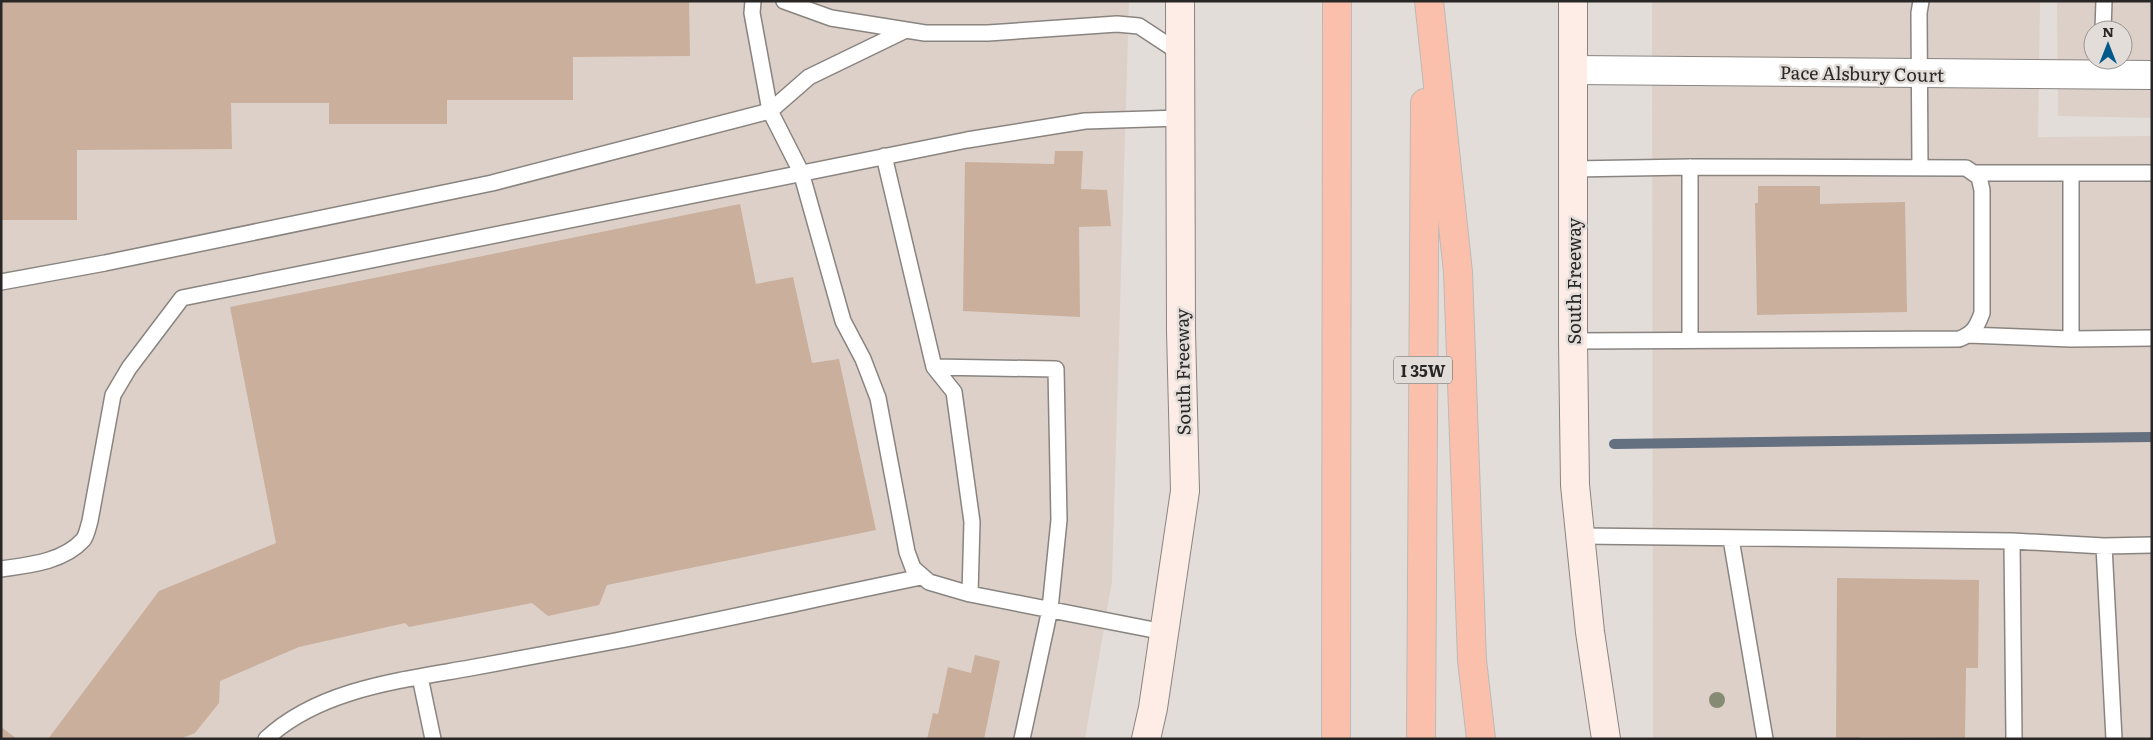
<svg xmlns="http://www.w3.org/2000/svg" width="2153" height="740" font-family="Literata,serif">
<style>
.built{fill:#ddd0c8;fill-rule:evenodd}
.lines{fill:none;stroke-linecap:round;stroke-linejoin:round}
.stream{stroke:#646f7f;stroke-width:10}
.building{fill:#c9af9c}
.lane-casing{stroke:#898480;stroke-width:18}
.street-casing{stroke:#898480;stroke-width:30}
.secondary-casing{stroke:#898480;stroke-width:30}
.highway-casing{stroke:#bbbab9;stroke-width:30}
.lane{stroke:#fff;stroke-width:15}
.street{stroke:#fff;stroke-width:28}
.secondary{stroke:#feece6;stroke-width:28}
.highway{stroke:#fac0ab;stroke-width:28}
.tree{fill:#868c72}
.labels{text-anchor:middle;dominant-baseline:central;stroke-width:5;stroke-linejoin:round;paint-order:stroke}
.shield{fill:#e3ddda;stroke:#615e5b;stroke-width:1}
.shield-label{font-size:16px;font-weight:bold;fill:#292725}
.street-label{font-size:18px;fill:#292725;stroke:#e3ddda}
</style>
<rect width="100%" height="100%" fill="#e3ddda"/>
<!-- built -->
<path class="built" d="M1,1H1129L1112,581L1085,739H1Z
M1652,1H2040L2038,137L2152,136V739H1653Z
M2057,1H2152V118L2058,116ZM2093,30H2123V60H2093Z"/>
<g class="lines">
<!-- stream -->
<path class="stream" d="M1614,444L2152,437"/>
</g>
<!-- building -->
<path class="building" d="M1,1H689L690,56L573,57V100H447V124H329V103H231L232,149L77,150V220H1Z
M1055,151H1083L1081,189L1107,190L1111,226L1079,227L1080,317L963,311L965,162L1054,164Z
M1758,186H1820V204L1905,202L1907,312L1757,315L1755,203H1758Z
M740,204L756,284L793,277L812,363L839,359L876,530L607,585L599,605L548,616L532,603L409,627L405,623L299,647L220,681L219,703L195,733L180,739H48L159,591L276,543L230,307Z
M1837,578L1979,580L1978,668H1966L1965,738L1860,737V739H1836Z
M975,655L1000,661L984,739H927L933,713L938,714L948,667L971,673Z
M1,727L17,739H1Z"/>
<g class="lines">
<defs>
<path id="lane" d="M784,1L831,18L925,33H988L1117,24L1139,26L1180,53
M906,30L809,77L770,111L801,172L843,321L863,359L878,398L907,552L913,568L929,582L970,594L1164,632
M2103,30L2104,1
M884,156L934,367L954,392L972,522L970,594
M1690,167V340
M1920,168L1919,13L1921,1
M1572,169L1690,167L1966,168L1979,177L1982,190V313C1977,327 1973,334 1959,339L1573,341
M1973,173H2152
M1,282L105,263L492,183L770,111L752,13L753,1
M1968,335L2071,339L2152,338
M2071,339V173
M934,367L1056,369L1059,520L1050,609L1022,739
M1580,536L2012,541L2014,739
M1731,539L1765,739
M2012,541L2104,546L2114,739
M2104,546L2152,545
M1,569C29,565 63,562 83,540C87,535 88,527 90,521L113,395L129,368L182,298L967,140L1085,121L1180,118
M420,677L433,739
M266,739C319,689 402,680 470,668C518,659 567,650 615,641C717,621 819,598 921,577"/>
<path id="street" d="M1573,70L2152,75"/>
<path id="secondary" d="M1573,1V341L1575,485L1590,632L1606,739
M1146,739L1153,708L1185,491L1181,331L1180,1"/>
<path id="highway" d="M1429,1L1458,272L1472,660L1481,739
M1336,739L1337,1
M1421,739L1425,103"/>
</defs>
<!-- lane casing -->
<use href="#lane" class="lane-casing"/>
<!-- street casing -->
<use href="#street" class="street-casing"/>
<!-- secondary casing -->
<use href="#secondary" class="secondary-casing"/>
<!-- highway casing -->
<use href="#highway" class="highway-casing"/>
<!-- lane -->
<use href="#lane" class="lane"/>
<!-- street -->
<use href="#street" class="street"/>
<!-- secondary -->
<use href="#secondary" class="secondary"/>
<!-- highway -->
<use href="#highway" class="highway"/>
</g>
<!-- trees -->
<circle class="tree" cx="1717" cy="700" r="8"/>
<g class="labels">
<!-- shield labels -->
<rect class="shield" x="1394" y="356.5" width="58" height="27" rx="4"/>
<g class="shield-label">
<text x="1423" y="370">I 35W</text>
</g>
<!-- street labels -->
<g class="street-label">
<text transform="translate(1862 73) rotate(1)">Pace Alsbury Court</text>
<text transform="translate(1573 281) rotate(-90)">South Freeway</text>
<text transform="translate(1182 372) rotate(-91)">South Freeway</text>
</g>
</g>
<!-- border -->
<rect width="2153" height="740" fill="none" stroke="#292725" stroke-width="5"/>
<!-- north arrow -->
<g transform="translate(2108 45)"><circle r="24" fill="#e3ddda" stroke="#999492"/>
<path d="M0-4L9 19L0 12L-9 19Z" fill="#025a8c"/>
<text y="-8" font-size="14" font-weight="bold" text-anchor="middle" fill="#292725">N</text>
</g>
</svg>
